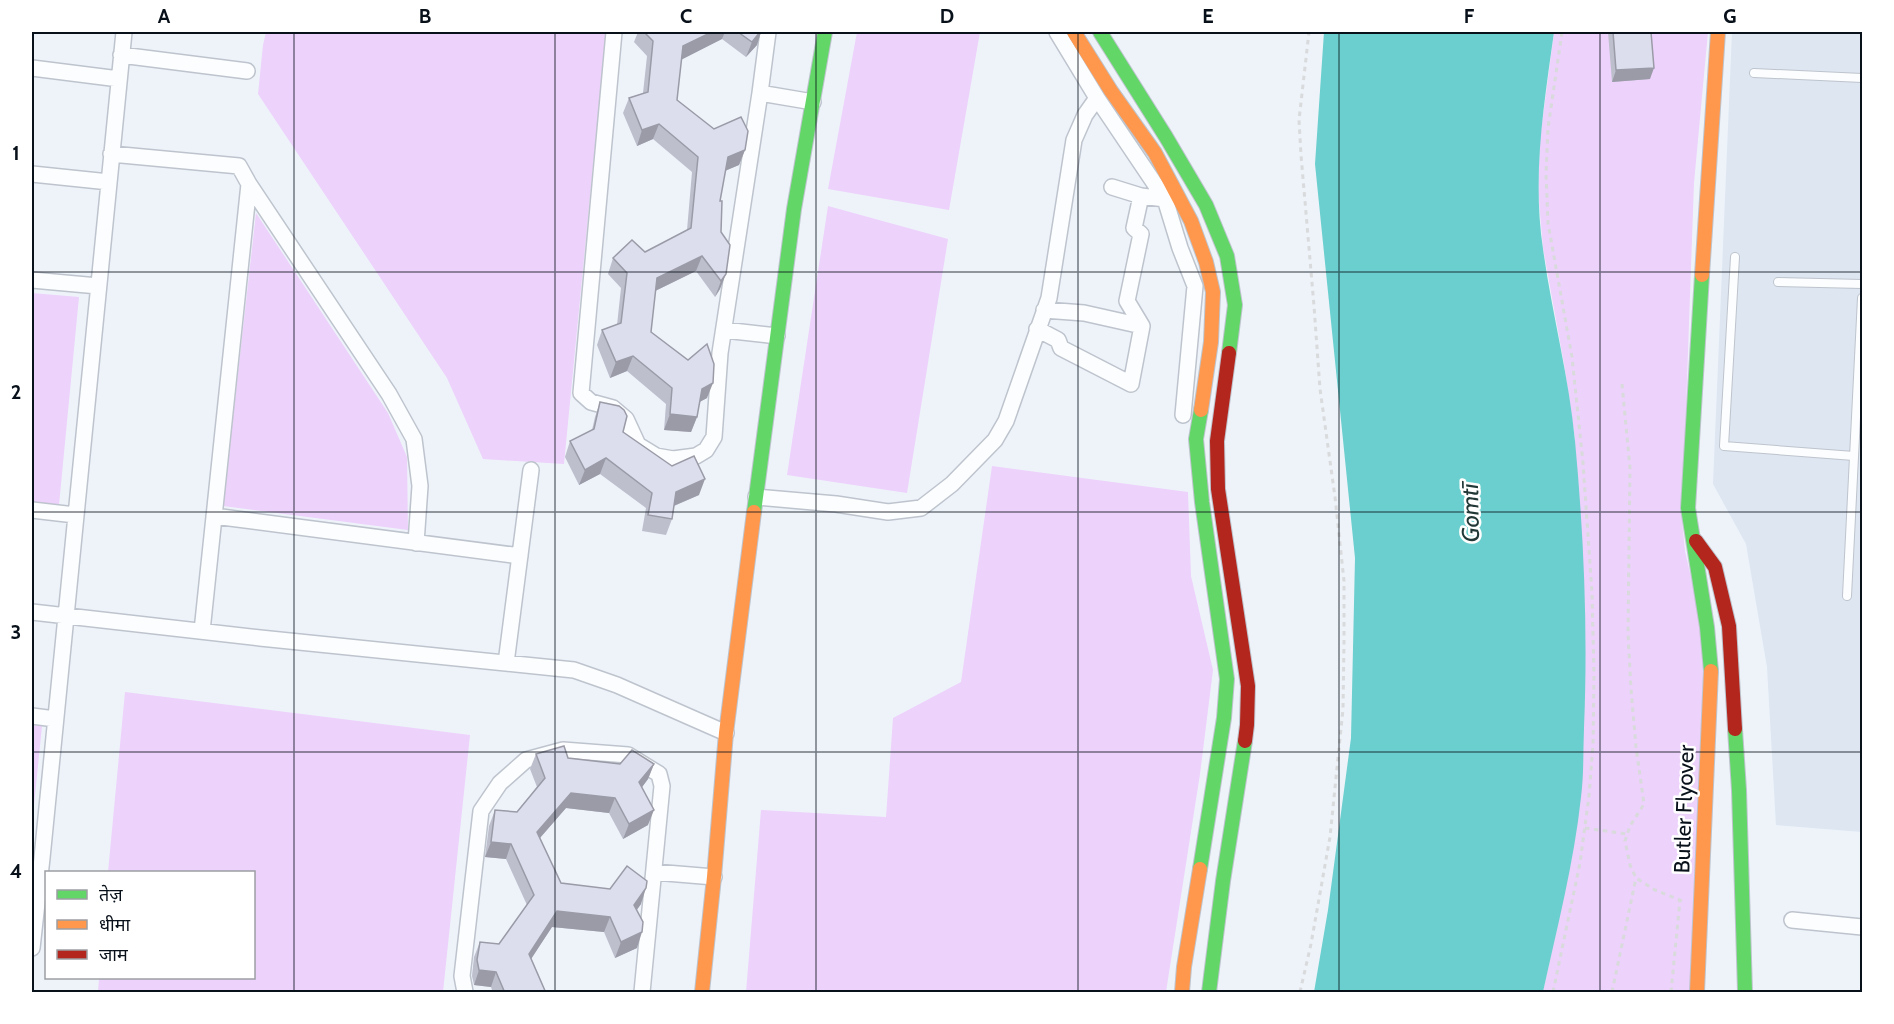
<svg xmlns="http://www.w3.org/2000/svg" width="1894" height="1024" font-family="Cabin,'Noto Sans Devanagari',sans-serif">
<style>
.built{fill:#dde6f1}
.green{fill:#edd2fb}
.water{fill:#6acfce}
.lines{fill:none;stroke-linecap:round;stroke-linejoin:round}
.lane-casing{stroke:#bec4cd;stroke-width:10}
.street-casing{stroke:#bec4cd;stroke-width:18}
.fast-casing{stroke:#bec4cd;stroke-width:16}
.slow-casing{stroke:#bec4cd;stroke-width:16}
.jam-casing{stroke:#bec4cd;stroke-width:16}
.path{stroke:#d8dadb;stroke-width:3;stroke-dasharray:4.5 4.5;stroke-linecap:butt}
.lane{stroke:#fcfdfe;stroke-width:8}
.street{stroke:#fcfdfe;stroke-width:15}
.fast{stroke:#63d668;stroke-width:14}
.slow{stroke:#ff974d;stroke-width:14}
.jam{stroke:#b3261e;stroke-width:14}
.wall{fill:#bdbfcd}
.shaded-wall{fill:#9a9ba7}
.building{fill:#dcdeee;stroke:#9a9ba7;stroke-width:1.5}
.grid{fill:none;stroke:#08101a;stroke-width:1.5;stroke-opacity:0.55}
.labels{text-anchor:middle;dominant-baseline:central;stroke-width:5;stroke-linejoin:round;paint-order:stroke}
.street-label{font-size:22px;fill:#08101a;stroke:#fff}
.water-label{font-size:24px;font-style:italic;fill:#213837;stroke:#fff}
.neatline{fill:none;stroke:#08101a;stroke-width:2}
.grid-label{font-size:20px;text-anchor:middle;font-weight:bold;fill:#08101a}
</style>
<rect width="100%" height="100%" fill="#eef3fa"/>
<!-- built -->
<path class="built" d="M1732,32H1862V832L1776,825L1767,667L1746,544L1713,484Z"/>
<!-- green -->
<path class="green" d="M266,32H606L564,464L483,459L447,378L258,94L263,45Z
M857,32H980L949,210L828,189Z
M1554,32H1708L1694,183L1682,521L1685,551L1695,595L1704,663L1692,992H1543L1572,857L1575,439L1564,364L1543,248L1538,190L1540,139Z
M828,206L948,239L907,493L787,475Z
M256,213L388,413L407,457L408,530L223,506Z
M32,293L79,297L59,505L32,502Z
M992,466L1188,492L1191,576L1213,670L1200,774L1166,992H746L761,810L886,817L893,718L961,682Z
M125,692L470,735L443,992H98L99,978H254V872H108Z
M32,725L42,726L32,825Z"/>
<!-- water -->
<path class="water" d="M1324,32H1554C1544,104 1532,176 1543,249C1552,314 1569,377 1575,441C1584,537 1588,633 1584,728C1583,751 1584,774 1581,797C1574,863 1557,928 1543,992H1314L1328,910L1351,738L1355,558L1315,164Z"/>
<g class="lines">
<defs>
<path id="lane" d="M1754,73L1862,78
M1735,257L1724,446L1854,456
M1778,282L1862,284
M1847,596L1862,298"/>
<path id="street" d="M614,32L581,393L591,402L613,408L626,419L638,445L656,456L673,459L696,456L706,450L714,437L720,353L760,93
M768,32L760,93L813,102
M1057,32L1097,98L1165,199L1180,248L1195,286L1183,415
M121,55L247,71
M32,68L119,79
M111,154L239,166L249,184L389,394L414,439L420,486L416,543
M32,174L109,182
M1112,187L1141,196
M32,280L98,286
M1044,310L1084,313L1142,326
M1037,329L1058,340L1061,348L1131,384L1142,326L1127,301L1141,234L1134,228L1141,196L1165,199
M724,330L777,336
M756,497L836,504L888,512L921,508L952,484L995,440L1006,421L1049,298L1074,140L1085,115L1097,98
M32,510L75,515
M214,516L520,556
M32,612L260,638L574,670L617,685L726,733
M202,631L249,184
M506,663L531,470
M32,716L55,719
M654,872L714,877
M1792,920L1862,927
M32,948L42,858L124,32
M465,992L462,976L481,811L500,783L526,760L563,750L628,755L659,774L662,786L642,992"/>
<path id="fast" d="M1100,32L1166,137L1206,205L1227,256L1235,305L1229,353
M1702,275L1688,508L1707,627L1711,671
M754,512L794,209L825,32
M1735,729L1739,790L1745,992
M1200,869L1224,718L1227,679L1202,502L1196,439L1201,410
M1209,992L1223,881L1245,741"/>
<path id="slow" d="M1074,32L1111,91L1155,153L1191,221L1206,262L1213,292L1211,342L1201,410
M1702,275L1718,32
M702,992L714,877L726,733L754,512
M1182,992L1184,967L1200,869
M1697,992L1711,671"/>
<path id="jam" d="M1229,353L1217,441L1218,489L1248,686L1247,725L1245,741
M1696,541L1715,567L1729,626L1735,729"/>
</defs>
<!-- lane casing -->
<use href="#lane" class="lane-casing"/>
<!-- street casing -->
<use href="#street" class="street-casing"/>
<!-- fast casing -->
<use href="#fast" class="fast-casing"/>
<!-- slow casing -->
<use href="#slow" class="slow-casing"/>
<!-- jam casing -->
<use href="#jam" class="jam-casing"/>
<!-- path -->
<path class="path" d="M1622,384L1630,468L1628,634L1631,689L1636,747L1644,804L1630,826L1625,841L1630,865L1636,878L1655,890L1685,902
M1585,828L1627,834
M1300,992L1311,944L1330,837L1343,709L1344,642V581L1335,497L1320,389L1314,306L1301,155L1299,120L1309,32
M1553,992L1580,863L1589,796L1593,745L1594,675L1592,593L1583,463L1572,357L1548,223L1546,175L1548,128L1562,32
M1612,992L1636,878
M1671,992L1680,900"/>
<!-- lane -->
<use href="#lane" class="lane"/>
<!-- street -->
<use href="#street" class="street"/>
<!-- fast -->
<use href="#fast" class="fast"/>
<!-- slow -->
<use href="#slow" class="slow"/>
<!-- jam -->
<use href="#jam" class="jam"/>
</g>
<!-- wall -->
<path class="wall" d="M638,32H761L757,45L746,57L722,39L681,59L677,100L714,129L745,150L739,165L725,171L720,201L721,232L730,245L720,289L715,297L696,271L655,291L651,332L707,398L699,402L697,417L691,432L664,430L666,404L627,371L610,378L597,345L602,330L617,325L621,288L608,274L613,258L645,252L687,230L692,172L653,139L637,146L623,113L629,98L643,93L647,56L634,42Z
M1608,32H1651L1650,79L1612,82Z
M600,402L623,432L699,495L674,506L672,519L666,535L642,531L646,508L600,474L579,485L565,457L570,441L592,430L595,417Z
M536,754L620,764H654L648,779L642,787L648,825L623,839L609,813L566,808L540,838L561,883L641,904L637,910V948L615,958L604,932L552,927L531,958L546,993H493L491,987L474,985L472,976L474,957L480,942L499,944L527,905L506,859L485,857L489,826L495,810L517,812L537,787L530,769Z"/>
<!-- shaded-wall -->
<path class="shaded-wall" d="M712,32H725L722,39L677,62L683,46Z
M760,32H761L757,45L746,57L752,42Z
M1654,68L1650,79L1612,82L1616,70Z
M659,124L653,139L637,146L642,130Z
M745,150L739,165L722,172L728,157Z
M702,256L696,271L651,293L657,278Z
M726,274L720,289L715,297L721,281Z
M633,356L627,371L610,378L616,362Z
M713,383L707,398L696,404L702,389Z
M670,414L697,417L691,432L664,430Z
M606,458L600,474L579,485L585,470Z
M705,479L699,495L671,507L676,492Z
M654,764L648,779L634,798L639,782Z
M571,793L615,798L609,813L566,808L532,847L537,832Z
M654,810L648,825L623,839L629,824Z
M491,842L511,844L506,859L485,857Z
M646,888L641,904L629,920L634,905Z
M557,911L610,917L604,932L552,927L524,970L529,954Z
M642,932L637,948L615,958L621,942Z
M479,970L496,972L491,987L474,985Z"/>
<!-- building -->
<path class="building" d="M644,32H712L683,46L677,100L714,129L741,117L748,131L745,150L728,157L720,201H722L721,232L730,245L726,274L721,281L702,256L657,278L651,332L688,360L707,344L714,364L713,383L702,389L697,417L670,414L672,388L633,356L616,362L602,330L621,323L627,273L613,258L632,240L645,252L691,228L698,157L659,124L642,130L629,98L648,92L653,41Z
M738,32H760L752,42Z
M1613,32H1651L1654,68L1616,70Z
M600,402L619,406L624,410L627,416L623,432L672,466L694,456L705,479L676,492L672,519L648,515L652,493L606,458L585,470L570,441L594,429Z
M564,746L568,758L620,764L632,750L654,764L639,782L654,810L629,824L615,798L571,793L537,832L561,883L610,889L627,866L647,881L646,888L634,905L643,922L642,932L621,942L610,917L557,911L529,954L546,993H505L496,972L479,970L477,960L480,942L499,944L534,895L511,844L491,842L495,810L517,812L545,778L536,754Z"/>
<!-- grid -->
<path class="grid" d="M294,32V992M555,32V992M816,32V992M1078,32V992M1339,32V992M1600,32V992M32,272H1862M32,512H1862M32,752H1862"/>
<g class="labels">
<!-- street labels -->
<g class="street-label">
<text transform="translate(1684 809) rotate(-88)">Butler Flyover</text>
</g>
<!-- water labels -->
<g class="water-label">
<text transform="translate(1470 513) rotate(-91)">Gomtī</text>
</g>
</g>
<!-- border -->
<rect width="1894" height="1024" fill="none" stroke="#ffffff" stroke-width="66"/>
<!-- legend -->
<rect x="45" y="871" width="210" height="108" fill="#ffffff" stroke="#9c9fa3" stroke-width="1.5"/>
<rect x="57" y="890" width="30" height="9" fill="#63d668" stroke="#9c9fa3" stroke-width="1.5"/>
<text x="99" y="901" font-size="18" fill="#08101a">तेज़</text>
<rect x="57" y="920" width="30" height="9" fill="#ff974d" stroke="#9c9fa3" stroke-width="1.5"/>
<text x="99" y="931" font-size="18" fill="#08101a">धीमा</text>
<rect x="57" y="950" width="30" height="9" fill="#b3261e" stroke="#9c9fa3" stroke-width="1.5"/>
<text x="99" y="961" font-size="18" fill="#08101a">जाम</text>
<rect x="33" y="33" width="1828" height="958" class="neatline"/>
<g class="grid-label">
<text x="164" y="23">A</text>
<text x="425" y="23">B</text>
<text x="686" y="23">C</text>
<text x="947" y="23">D</text>
<text x="1208" y="23">E</text>
<text x="1469" y="23">F</text>
<text x="1730" y="23">G</text>
<text x="16" y="160">1</text>
<text x="16" y="399">2</text>
<text x="16" y="639">3</text>
<text x="16" y="878">4</text>
</g>
</svg>
